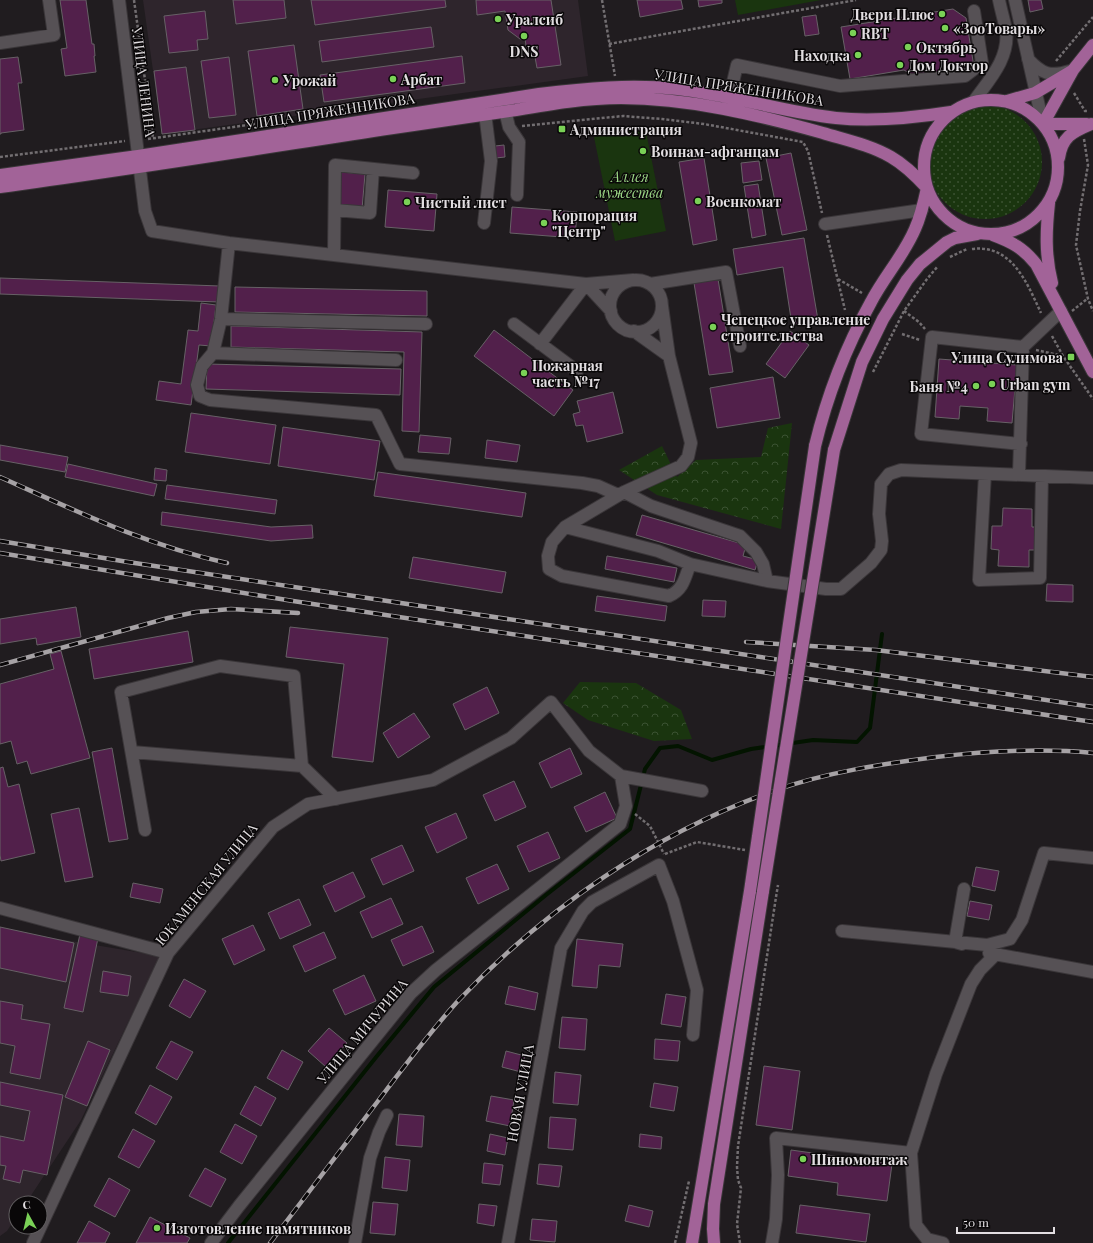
<svg xmlns="http://www.w3.org/2000/svg" width="1093" height="1243" font-family="'Playfair Display',serif">
<style>
.built{fill:#2e252c}
.grass{fill:url(#grass-dots)}
.forest{fill:url(#forest-crowns)}
.green{fill:#1a350f}
.lines{fill:none;stroke-linecap:round;stroke-linejoin:round}
.stream{stroke:#031400;stroke-width:4}
.building{fill:#52204b;stroke:#676166}
.minor-casing{stroke:#3a3639;stroke-width:14}
.major-casing{stroke:#3a3639;stroke-width:14}
.path{stroke:#726e71;stroke-width:2.5;stroke-dasharray:3 2;stroke-linecap:butt}
.minor{stroke:#565155;stroke-width:12}
.major{stroke:#a26398;stroke-width:12}
.rail-casing{stroke:#a6a2a5;stroke-width:4.5}
.rail{stroke:#090708;stroke-width:3;stroke-dasharray:9;stroke-linecap:butt}
.major-bridge-casing{stroke:#3a3639;stroke-width:14;stroke-linecap:butt}
.path-bridge{stroke:#726e71;stroke-width:2.5;stroke-dasharray:3 2;stroke-linecap:butt}
.major-bridge{stroke:#a26398;stroke-width:12}
.poi-dot{fill:#7ad156;stroke:#090708;stroke-width:1.5}
.labels{text-anchor:middle;dominant-baseline:central;stroke-width:3;stroke-linejoin:round;paint-order:stroke}
.poi-label{font-size:14px;font-weight:bold;fill:#e2dee1;stroke:#090708;text-anchor:start}
.street-label{font-size:14px;fill:#e2dee1;stroke:#090708}
.park-label{font-size:14px;font-style:italic;fill:#9cd786;stroke:#090708}
</style>
<defs>
<pattern id="grass-dots" width="8" height="8" patternUnits="userSpaceOnUse"><rect width="8" height="8" fill="#1a350f"/><path d="M2 2h.1M6 6h.1" fill="none" stroke="#3b5232" stroke-width="1.8" stroke-linecap="round"/></pattern>
<pattern id="forest-crowns" width="20" height="18" patternUnits="userSpaceOnUse"><rect width="20" height="18" fill="#1a350f"/><path d="M2 6a3 3 0 1 1 6 0M12 15a3 3 0 1 1 6 0" fill="none" stroke="#3b5232"/></pattern>
</defs>
<rect width="100%" height="100%" fill="#201c1f"/>
<!-- built -->
<path class="built" d="M143,0H578L588,76L162,134Z
M0,929L160,956L81,1120L26,1203H16V1217L7,1231L0,1236Z"/>
<!-- grass -->
<path class="grass" d="M928 162a57 57 0 1 1 114 0a57 57 0 1 1-114 0Z"/>
<!-- forest -->
<path class="forest" d="M792,423L781,529L657,495L619,470L662,446L677,477L696,460L761,457L768,428Z
M580,682L636,683L681,710L692,739L654,741L588,720L563,703Z"/>
<!-- green -->
<path class="green" d="M735,0H821L738,15Z
M645,127L666,231L615,241L594,137Z"/>
<g class="lines">
<!-- stream -->
<path class="stream" d="M228,1243L377,1056L434,987L546,895L630,829L645,769L660,748L678,746L712,760L751,749L813,740L857,742L870,728L882,634"/>
</g>
<!-- building -->
<path class="building" d="M60,0H86L92,44H94L95,56H94L96,72L65,76L61,49L67,48Z
M233,0H284L286,18L236,24Z
M311,0H445L446,7L315,25Z
M476,0H551L561,65L537,68L535,57L528,58L525,39H520L508,30L505,11L477,15Z
M637,0H681L683,9L640,17Z
M698,0H722V3L699,7Z
M1028,0H1041L1043,9L1030,12Z
M953,9L966,18L974,67L916,77L904,70L850,79L841,27Z
M205,11L208,39L197,40L198,50L169,53L164,16Z
M816,15L819,34L805,36L802,17Z
M431,27L434,47L322,62L319,41Z
M294,45L303,109L257,116L248,51Z
M462,56L465,83L324,102L320,75Z
M18,57L22,83H18L24,130L1,133V134H0V59Z
M229,57L236,115L209,118L201,61Z
M186,67L195,130L162,134L154,71Z
M504,145L505,157L496,158L495,146Z
M791,153L807,230L782,235L766,158Z
M704,158L717,240L693,245L679,162Z
M759,161L762,180L743,183L741,163Z
M341,172L365,174L362,209L337,207Z
M758,184L766,235L752,238L744,186Z
M388,190L437,194L434,231L385,227Z
M512,207L577,212L575,238L510,233Z
M804,238L818,320L792,325L783,267L737,275L733,249Z
M0,278L220,286L219,302L0,294Z
M718,279L733,372L709,375L694,283Z
M235,287L427,291V316L235,312Z
M201,303L216,305L211,346L199,345L191,405L156,400L159,381L181,384L188,330L198,331Z
M231,326L422,332L419,432L402,431L404,352L231,347Z
M494,330L573,390L554,416L474,356Z
M790,331L809,345L785,378L766,364Z
M939,359L1017,365L1012,423L987,421L988,408L960,406L959,419L935,417Z
M207,364L401,369L400,395L206,389Z
M773,377L780,418L717,428L710,388Z
M613,392L623,433L587,442L583,425L576,426L573,414L580,412L577,401Z
M191,413L276,425L270,464L185,452Z
M283,427L380,441L374,480L278,466Z
M420,435L451,438L449,454L418,452Z
M487,440L520,445L517,462L485,458Z
M0,445L68,457L65,472L0,460Z
M68,464L157,484L154,496L65,477Z
M155,468L167,470L166,481L154,480Z
M378,472L526,493L522,517L374,496Z
M167,485L277,500L275,514L165,499Z
M1003,508L1032,509V527H1037V550H1029V567L998,566L999,550L991,549L992,526H1002Z
M162,512L271,527L312,525L313,538L271,541L161,525Z
M642,515L746,545L743,556L758,560L755,570L636,535Z
M607,556L677,568L674,582L605,569Z
M413,557L506,572L502,593L409,578Z
M1047,584L1073,585V602L1046,601Z
M597,596L667,606L665,621L595,611Z
M703,600L726,601L725,617L702,616Z
M76,607L81,637L37,645L36,638L0,644V619Z
M290,627L388,638L373,762L332,757L344,664L286,657Z
M188,631L193,662L94,679L89,649Z
M61,651L90,758L31,774L27,761L17,764L11,741L0,744V684L54,669L50,654Z
M487,687L499,713L465,730L453,704Z
M414,713L430,737L398,758L383,733Z
M112,748L128,839L109,842L92,752Z
M570,748L582,774L551,788L539,763Z
M3,767L8,787L19,784L35,853L1,861L0,855V768Z
M514,781L526,807L495,821L483,795Z
M605,792L617,818L586,832L574,807Z
M79,808L93,877L65,882L51,814Z
M456,813L467,838L437,853L425,827Z
M548,832L560,858L529,872L517,846Z
M402,845L414,871L383,885L371,859Z
M497,864L509,889L478,904L466,878Z
M976,867L999,871L995,891L972,886Z
M353,872L365,897L335,912L323,886Z
M133,883L163,889L160,903L130,897Z
M391,898L403,924L372,938L360,912Z
M299,899L311,925L280,939L268,913Z
M970,901L992,905L989,920L967,916Z
M253,925L265,950L234,965L222,939Z
M422,926L434,952L403,966L391,940Z
M0,927L74,943L66,982L0,968Z
M324,932L336,958L305,972L293,946Z
M80,934L98,938L83,1012L64,1008Z
M577,939L623,944L620,967L599,965L597,988L572,986Z
M103,971L131,976L128,996L100,992Z
M364,975L376,1001L345,1015L333,990Z
M184,979L206,991L190,1018L169,1006Z
M509,986L538,993L535,1010L505,1004Z
M666,994L686,997L681,1027L661,1024Z
M0,1001L23,1005L21,1019L50,1024L40,1079L10,1073L15,1046L0,1043Z
M562,1017L587,1019L585,1050L559,1048Z
M329,1028L347,1043L326,1067L308,1051Z
M655,1039L680,1041L678,1061L654,1059Z
M88,1041L110,1050L87,1106L65,1097Z
M171,1041L193,1052L177,1080L156,1068Z
M282,1050L303,1062L288,1090L267,1078Z
M506,1051L525,1056L521,1072L502,1067Z
M764,1066L800,1071L792,1130L756,1125Z
M555,1072L581,1075L578,1105L553,1103Z
M0,1082L63,1095L47,1175L23,1170L20,1183L3,1179L6,1166L0,1165V1136L24,1141L30,1111L0,1105Z
M654,1083L678,1087L674,1111L650,1107Z
M150,1085L172,1097L156,1125L135,1113Z
M255,1086L276,1098L261,1126L240,1114Z
M491,1096L514,1100L510,1126L486,1121Z
M399,1114L424,1116L422,1147L396,1145Z
M550,1117L576,1119L573,1150L548,1148Z
M235,1124L257,1136L242,1164L220,1152Z
M133,1129L155,1141L139,1168L118,1157Z
M490,1134L508,1138L505,1155L487,1151Z
M640,1134L662,1137L661,1149L639,1147Z
M791,1150L892,1164L887,1201L837,1195L838,1183L788,1176Z
M385,1157L410,1160L407,1191L382,1188Z
M484,1163L503,1165L500,1185L482,1183Z
M539,1164L562,1166L559,1187L537,1184Z
M205,1168L226,1179L211,1207L189,1196Z
M109,1178L130,1190L115,1217L94,1206Z
M373,1202L398,1204L395,1235L370,1233Z
M479,1204L497,1206L494,1226L477,1223Z
M629,1205L653,1211L649,1227L625,1221Z
M800,1205L870,1214L866,1242L796,1233Z
M150,1217L190,1238L187,1243H136Z
M532,1219L557,1221L555,1242L530,1240Z
M89,1221L110,1233L105,1243H77Z"/>
<g class="lines">
<defs>
<path id="minor" d="M119,0L145,211L152,231L229,243L586,284L633,280
M1015,0L1043,124
M0,43L54,35L49,0
M1028,59C1042,74 1050,77 1070,71
M974,101C989,80 1010,58 1006,30C1004,20 1001,10 999,0
M503,102L509,127L519,142L517,195
M727,108L737,65L840,86L965,76L982,63L974,11
M335,210L370,213L373,169
M484,223L491,161L484,105
M825,224L922,210
M229,243L221,319L213,353L202,366L197,385L200,396L210,400L376,415L400,464L582,483L598,486L618,495
M334,255L335,165L413,173
M610 306a26 26 0 1 1 52 0a26 26 0 1 1-52 0Z
M586,284L611,311
M650,284L726,272L740,346
M662,306L669,356L691,443L688,457L681,466L624,492L565,527L552,542L548,556L549,569L562,576L669,596C683,590 685,578 690,564
M221,319L426,324
M514,324L577,371
M634,331L669,356
M540,344L586,284
M213,353L396,360
M1021,444L921,434L932,337L1023,347
M985,474L979,580L1040,578L1042,476
M1019,474L1023,347L1061,311
M624,492L651,506L740,536L756,552L763,564L767,581
M565,527L658,551L690,564L767,581L826,589H841L871,563L881,550L882,541L879,514L881,484L889,474L901,470L1093,478
M132,752L302,766
M145,830L121,692L220,666L294,676L302,766L336,799
M0,908L168,953
M842,931L987,945L1010,939L1022,920L1044,853L1093,858
M962,944L955,942L964,889
M989,953L1093,972
M911,1153L936,1074L971,984L980,970L995,955
M33,1243L168,953L273,827L308,804L433,780L511,738L551,702L589,751L621,776L702,791
M211,1243L239,1206L411,993L436,970L620,824L626,806L621,776
M355,1243L370,1158L379,1132L387,1115
M508,1243L561,948L583,911L592,902L659,865L673,901L697,990L693,1035
M772,1243L776,1219L778,1175L776,1138L911,1153L916,1225L927,1239L943,1243"/>
<path id="major" d="M924 167a67 67 0 1 1 134 0a67 67 0 1 1-134 0Z
M1007,101L1035,93L1072,71
M1043,124L1073,70L1093,45
M1043,124H1087
M1059,158C1062,137 1072,132 1091,124
M0,175L138,156L539,94C586,88 632,84 678,89C732,95 783,112 836,118C875,122 913,118 951,112
M0,187C131,169 262,148 393,128C434,122 475,116 516,110C551,104 586,98 621,98C689,98 758,115 823,133C846,140 870,145 891,157C905,165 916,176 927,188
M1049,203C1046,231 1045,255 1052,283
M993,235C1012,242 1023,248 1036,264L1093,372
M815,446C827,396 846,347 871,302C884,277 904,255 915,229C921,216 924,202 927,188
M834,450L862,362L883,319L907,280L920,264L947,242L955,238L977,234
M692,1243L750,891
M714,1243L713,1229L714,1204L763,891"/>
</defs>
<!-- minor casing -->
<use href="#minor" class="minor-casing"/>
<!-- major casing -->
<use href="#major" class="major-casing"/>
<!-- path -->
<path class="path" d="M134,0L153,138
M602,0L615,76
M609,44L856,0
M1056,61L1093,17
M1074,93L1085,111H1087
M522,126L623,116L662,119L704,124L803,142L808,151L822,213
M148,139L262,123
M1084,139L1088,165L1080,211L1076,245L1088,299L1093,311
M0,157L125,141
M827,235L845,310
M972,249C1012,244 1027,283 1041,313
M950,257L967,249
M838,279L862,293
M904,311L919,322L925,329
M1072,311L1087,299
M902,334L920,340
M1052,336L1063,356L1093,399
M1036,350L1063,356
M873,372L904,311L927,279L938,266
M635,814L650,826L664,854
M665,854L697,842L745,850
M675,1243L689,1181
M740,1243L737,1224L741,1188L738,1180L737,1167L738,1146L776,897"/>
<!-- minor -->
<use href="#minor" class="minor"/>
<!-- major -->
<use href="#major" class="major"/>
<defs>
<path id="rail" d="M0,477C76,511 146,545 227,563
M0,541L128,562L1093,707
M0,553L293,601L1093,722
M746,642L876,650L1093,677
M0,665L168,618L196,612L231,609L298,613
M270,1243C306,1196 342,1148 378,1101C403,1068 429,1033 457,1002C546,908 654,833 776,790C828,772 882,764 936,757C988,751 1041,748 1093,753"/>
</defs>
<!-- rail casing -->
<use href="#rail" class="rail-casing"/>
<!-- rail -->
<use href="#rail" class="rail"/>
<defs>
<path id="major-bridge" d="M750,891L815,446
M763,891L834,450"/>
</defs>
<!-- major-bridge casing -->
<use href="#major-bridge" class="major-bridge-casing"/>
<!-- path-bridge -->
<path class="path-bridge" d="M776,897L778,885"/>
<!-- major-bridge -->
<use href="#major-bridge" class="major-bridge"/>
</g>
<!-- markers -->
<g class="poi-dot">
<circle cx="942" cy="14" r="4"/>
<circle cx="498" cy="19" r="4"/>
<circle cx="945" cy="28" r="4"/>
<circle cx="853" cy="33" r="4"/>
<circle cx="524" cy="36" r="4"/>
<circle cx="908" cy="47" r="4"/>
<circle cx="858" cy="55" r="4"/>
<circle cx="900" cy="65" r="4"/>
<circle cx="393" cy="79" r="4"/>
<circle cx="275" cy="80" r="4"/>
<rect x="558" y="125" width="8" height="8" rx="2"/>
<circle cx="643" cy="151" r="4"/>
<circle cx="698" cy="201" r="4"/>
<circle cx="407" cy="202" r="4"/>
<circle cx="544" cy="223" r="4"/>
<circle cx="713" cy="327" r="4"/>
<rect x="1067" y="353" width="8" height="8" rx="2"/>
<circle cx="524" cy="373" r="4"/>
<circle cx="992" cy="384" r="4"/>
<circle cx="976" cy="386" r="4"/>
<circle cx="803" cy="1159" r="4"/>
<circle cx="157" cy="1228" r="4"/>
</g>
<g class="labels">
<!-- poi labels -->
<g class="poi-label">
<text x="934" y="14" text-anchor="end">Двери Плюс</text>
<text x="506" y="19">Уралсиб</text>
<text x="953" y="28">«ЗооТовары»</text>
<text x="861" y="33">RBT</text>
<text x="916" y="47">Октябрь</text>
<text x="524" y="51" text-anchor="middle">DNS</text>
<text x="850" y="55" text-anchor="end">Находка</text>
<text x="908" y="65">Дом Доктор</text>
<text x="401" y="79">Арбат</text>
<text x="283" y="80">Урожай</text>
<text x="570" y="129">Администрация</text>
<text x="651" y="151">Воинам-афганцам</text>
<text x="706" y="201">Военкомат</text>
<text x="415" y="202">Чистый лист</text>
<text x="552" y="215">Корпорация<tspan x="552" dy="16">"Центр"</tspan></text>
<text x="721" y="319">Чепецкое управление<tspan x="721" dy="16">строительства</tspan></text>
<text x="1063" y="357" text-anchor="end">Улица Сулимова</text>
<text x="532" y="365">Пожарная<tspan x="532" dy="16">часть №17</tspan></text>
<text x="1000" y="384">Urban gym</text>
<text x="968" y="386" text-anchor="end">Баня №4</text>
<text x="811" y="1159">Шиномонтаж</text>
<text x="165" y="1228">Изготовление памятников</text>
</g>
<!-- street labels -->
<g class="street-label">
<text transform="translate(144 82) rotate(83)">УЛИЦА ЛЕНИНА</text>
<text transform="translate(739 87) rotate(9)">УЛИЦА ПРЯЖЕННИКОВА</text>
<text transform="translate(330 111) rotate(-9)">УЛИЦА ПРЯЖЕННИКОВА</text>
<text transform="translate(206 884) rotate(-51)">ЮКАМЕНСКАЯ УЛИЦА</text>
<text transform="translate(362 1031) rotate(-50)">УЛИЦА МИЧУРИНА</text>
<text transform="translate(520 1093) rotate(-80)">НОВАЯ УЛИЦА</text>
</g>
<!-- park labels -->
<g class="park-label">
<text x="630" y="176">Аллея<tspan x="630" dy="16">мужества</tspan></text>
</g>
</g>
<!-- north arrow -->
<g transform="translate(28 1215) rotate(352)"><circle r="19" fill="#090708" stroke="#605d5f"/>
<path d="M0-3L7 15L0 10L-7 15Z" fill="#7ad156"/>
<text y="-6" font-size="11" font-weight="bold" text-anchor="middle" fill="#e2dee1">С</text>
</g>
<!-- scale -->
<path d="M957 1227v6h97v-6" fill="none" stroke="#e2dee1" stroke-width="2"/>
<text x="963" y="1227" font-size="12" fill="#e2dee1" stroke="#090708" stroke-width="3" paint-order="stroke">50 m</text>
</svg>
